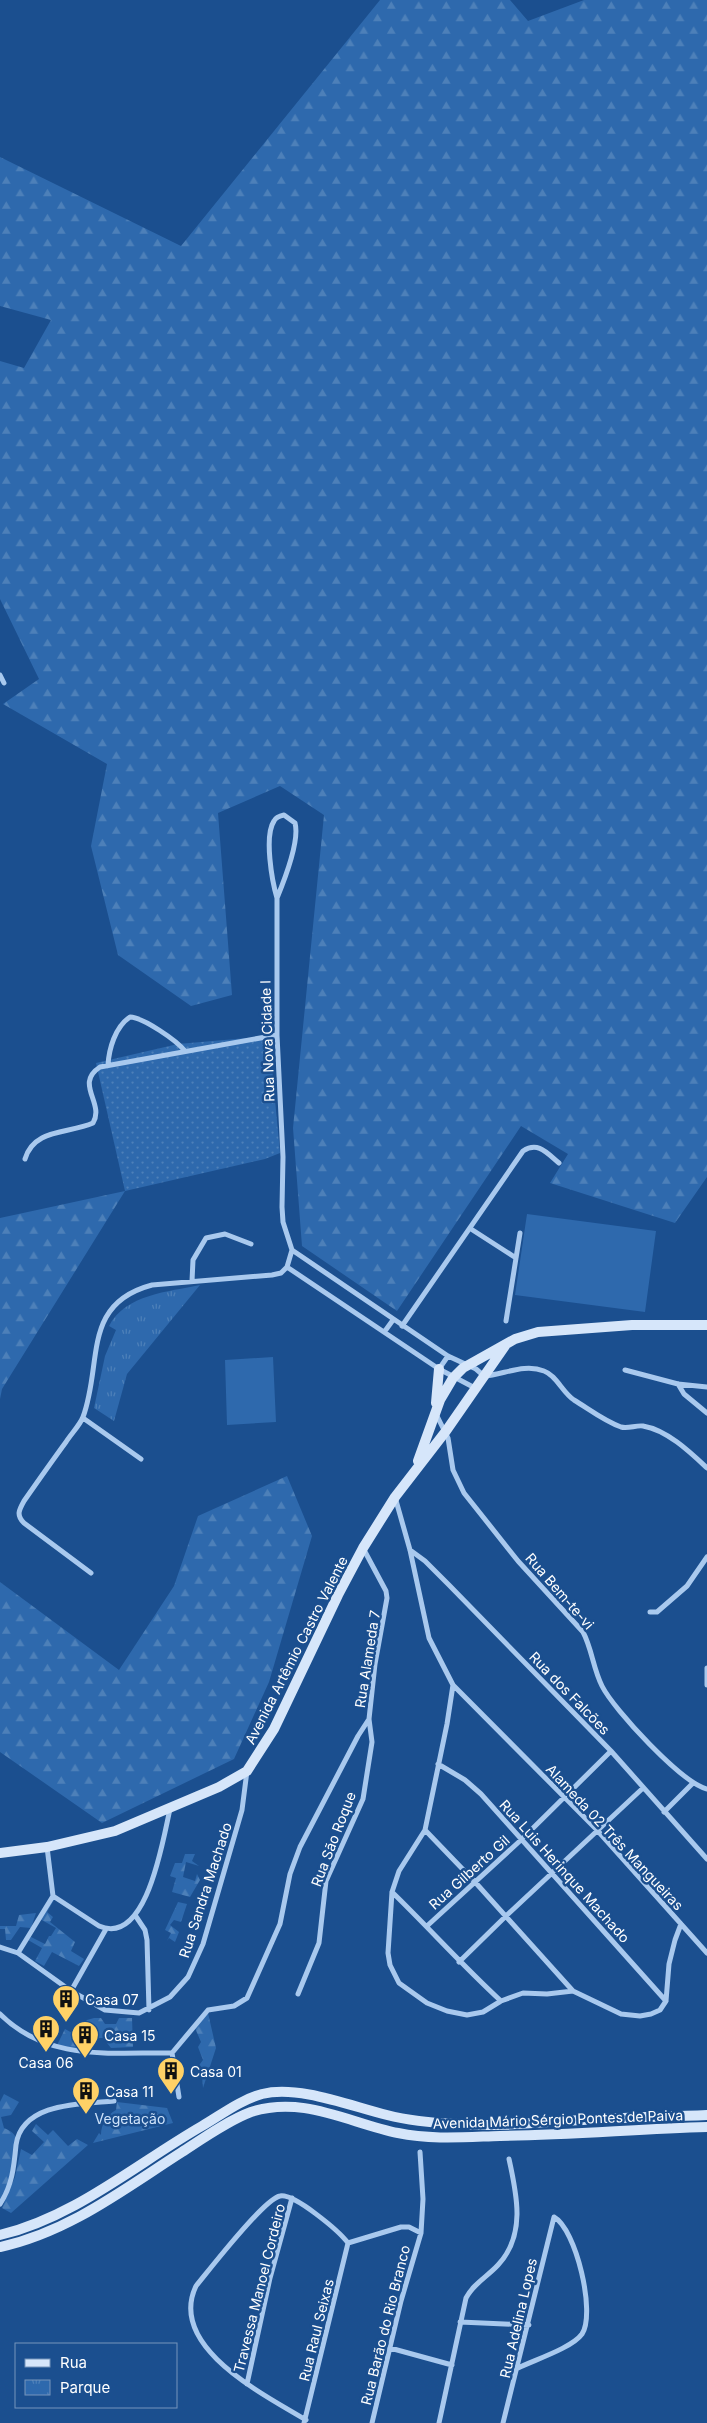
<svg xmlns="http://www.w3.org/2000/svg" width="707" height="2423" font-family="Inter,sans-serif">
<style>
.grass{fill:url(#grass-dots)}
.forest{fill:url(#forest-firs)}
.park{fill:url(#park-tufts)}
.garden{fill:#2e69ad}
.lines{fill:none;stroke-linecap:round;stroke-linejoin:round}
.street{stroke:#a9c9ee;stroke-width:5}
.secondary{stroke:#d6e6fa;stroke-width:10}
.labels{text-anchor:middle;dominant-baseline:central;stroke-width:5;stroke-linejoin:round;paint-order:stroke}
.street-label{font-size:14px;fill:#fff;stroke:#1b4f8f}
.poi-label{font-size:14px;fill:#fff;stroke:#1b4f8f;text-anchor:start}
.park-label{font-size:14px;fill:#cfe3fa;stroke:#1b4f8f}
</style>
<defs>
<pattern id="grass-dots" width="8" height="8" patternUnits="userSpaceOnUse" patternTransform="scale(1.25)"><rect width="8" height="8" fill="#2e69ad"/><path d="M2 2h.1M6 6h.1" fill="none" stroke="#4d80b9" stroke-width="1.8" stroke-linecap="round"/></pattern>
<pattern id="forest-firs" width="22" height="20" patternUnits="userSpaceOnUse" patternTransform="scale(1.25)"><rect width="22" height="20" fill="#2e69ad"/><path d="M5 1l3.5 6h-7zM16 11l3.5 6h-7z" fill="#4d80b9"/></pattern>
<pattern id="park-tufts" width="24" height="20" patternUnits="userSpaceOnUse" patternTransform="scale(1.25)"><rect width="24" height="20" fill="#2e69ad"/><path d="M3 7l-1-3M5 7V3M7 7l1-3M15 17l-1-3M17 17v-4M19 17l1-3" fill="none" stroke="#4d80b9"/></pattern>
</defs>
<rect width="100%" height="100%" fill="#1b4f8f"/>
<!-- grass -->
<path class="grass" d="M269,1036L280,1153L265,1159L125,1191L96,1063L178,1044Z"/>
<!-- forest -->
<path class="forest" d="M380,0H510L528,21L584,0H707V1177L675,1223L550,1183L568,1154L521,1126L397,1311L302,1246L293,1128L324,815L280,786L218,813L232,995L191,1006L118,955L91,846L107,764L3,704L39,679L0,599V361L24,368L51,320L0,306V157L181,246Z
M125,1191L2,1389L0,1399V1218Z
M287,1476L312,1536L269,1682L234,1759L102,1823L0,1752V1582L119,1670L174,1586L198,1516Z
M185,1854H195L192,1861L199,1866L186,1862L183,1877L195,1881L197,1874L200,1880L190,1897L172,1892L176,1878L170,1876L175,1863H182Z
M52,1898L54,1900L47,1912L53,1917L50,1922L75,1942L71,1951L84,1959L79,1966L52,1952L44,1966L35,1961L42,1948L28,1940L31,1937L45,1944L49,1936H51L56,1928L40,1919Z
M178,1902L187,1904L181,1922L174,1920L170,1925L179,1932L175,1942L169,1938L167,1941L171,1933L165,1930Z
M36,1913L31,1928L20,1927L11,1940H6L5,1929H0V1926H16L19,1915Z
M208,2013L216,2048L203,2088L202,2076L197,2068L203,2060L198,2047L201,2042L195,2028Z
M94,2018H101L105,2024H116L119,2018H132L133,2047L111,2048L103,2038H96V2035L94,2038L84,2039L86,2046L76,2049L57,2045L65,2029L74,2034L79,2024H83L87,2020Z
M4,2094L19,2102L11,2115L1,2117L4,2128C8,2130 14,2132 16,2138C19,2151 8,2189 0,2200V2102Z
M117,2102L167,2108L173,2123L93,2143L99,2133L101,2135C101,2124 107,2115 116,2110Z
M36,2124L48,2135L53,2130L68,2146L77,2139L88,2145L11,2213L2,2208L15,2177L21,2149L32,2155L44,2142L32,2131Z"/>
<!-- park -->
<path class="park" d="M200,1285L127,1374L114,1421L94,1408L105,1356L116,1330L109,1326C126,1294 168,1292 200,1285Z"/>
<!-- garden -->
<path class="garden" d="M527,1214L656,1231L645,1312L515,1295Z
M273,1357L276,1422L227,1425L225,1360Z"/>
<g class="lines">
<!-- street -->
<path class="street" d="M0,675L4,683
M108,1065C109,1049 115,1027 130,1017C144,1018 176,1040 185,1051
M25,1159C34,1128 69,1134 93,1123C105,1103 74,1084 100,1067L277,1035
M471,1229L516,1258
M292,1250L448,1356L476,1369L484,1376C503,1375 524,1363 544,1371C556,1375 563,1393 574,1400C589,1409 604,1421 621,1427C628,1429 636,1425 643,1426C667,1430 690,1452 707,1468
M287,1267L439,1369L475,1388
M192,1281L193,1260L206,1238L225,1234L251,1244
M506,1321L520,1233
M402,1326L523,1151C538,1141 547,1153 559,1163
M385,1331L393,1320
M439,1369L448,1356
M625,1370L678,1384L707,1387
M678,1384L684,1394L707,1413
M436,1414L448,1438L453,1470L464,1493L518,1561L583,1632C592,1649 593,1668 602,1686C614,1710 682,1783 707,1789
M83,1418L141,1459
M395,1497L410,1550L429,1638L453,1685L597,1830L707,1953
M410,1550L425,1561L449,1585L611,1751L707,1859
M91,1573L24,1523C16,1515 19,1510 24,1501C38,1481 52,1461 66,1442C71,1434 80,1425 83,1417C103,1363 81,1304 152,1285L272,1275L281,1273L287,1267L292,1250L283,1222L282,1207L283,1157L277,1035V898C272,881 264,836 274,821C276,817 279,816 284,815L295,823C300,841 284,881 277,898
M650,1612H657L687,1586L707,1557
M707,1668V1685
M453,1685L447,1724L425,1830L399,1871L392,1892L388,1953L390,1965L399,1983L427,2003L447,2011L467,2015L483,2012L501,2001L523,1993L547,1994L573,1991L621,2014L640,2016L651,2014L660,2010L666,2001L669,1964L675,1940L681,1924
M438,1764L465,1780L481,1794L666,2001
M664,1812L693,1783
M425,1830L475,1882L573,1991
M47,1847L53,1896L99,1926C147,1947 163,1839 170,1809
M392,1892C429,1928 463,1966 501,2001
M135,1915L145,1930L147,1940L149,2010
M427,1926L522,1839L611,1751
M0,1947L18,1953L71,1991L105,2010L139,2013L170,1997L188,1977L203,1944L242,1810L247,1771
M18,1953L53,1896
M459,1962L506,1916L643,1788
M71,1991L106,1929
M298,1994L319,1943L326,1881L363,1799L372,1742L369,1719L375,1664L387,1598L386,1591L363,1548
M0,2014C48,2062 110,2052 172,2053
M179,2097L172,2053L208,2010L234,2006L247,1998L280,1924L290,1874L300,1847L358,1736L369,1719
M0,2204C12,2186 14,2167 16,2145C22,2102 82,2104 114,2101
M348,2243L401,2227H409L421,2233
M460,2322L529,2325
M390,2348L452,2365
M247,2384L270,2278L292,2198
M306,2420C265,2395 167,2347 196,2286C210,2269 264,2199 280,2196C294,2193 339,2231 348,2243
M304,2423L348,2243
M372,2423L401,2301L421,2233L423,2199L420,2152
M439,2423L466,2298C474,2283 487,2277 498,2265C526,2235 517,2195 509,2159
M503,2423L554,2217C576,2229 596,2313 582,2334C572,2348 534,2360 518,2368"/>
<!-- secondary -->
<path class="secondary" d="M436,1403L439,1369
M418,1461L440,1400L453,1378L463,1368L515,1339L538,1332L632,1325H707
M0,1853L47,1847L115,1831L219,1787L247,1771L274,1729L338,1595L363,1548L395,1497L446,1431L505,1346
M0,2235C75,2217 136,2164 202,2126C221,2115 240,2100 262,2094C299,2085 350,2106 387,2115C410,2121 434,2123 458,2124C500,2127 541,2122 583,2120C624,2117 666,2117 707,2115
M0,2247C69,2232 124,2189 182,2152C202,2139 229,2120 251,2112C303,2095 349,2123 398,2133C431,2140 466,2137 500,2136C569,2135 638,2129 707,2127"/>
</g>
<!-- icons -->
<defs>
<symbol id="building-pin" viewBox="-11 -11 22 30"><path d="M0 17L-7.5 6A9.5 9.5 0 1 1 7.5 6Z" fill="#ffd166" stroke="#1b4f8f"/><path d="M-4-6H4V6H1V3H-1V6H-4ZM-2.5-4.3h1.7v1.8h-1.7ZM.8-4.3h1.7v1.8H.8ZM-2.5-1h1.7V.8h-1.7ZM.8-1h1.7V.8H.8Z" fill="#111"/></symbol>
</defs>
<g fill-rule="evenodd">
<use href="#building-pin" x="50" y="1983" width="32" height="43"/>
<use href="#building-pin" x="30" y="2013" width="32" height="43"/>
<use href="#building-pin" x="69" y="2019" width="32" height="43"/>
<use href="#building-pin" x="155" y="2055" width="32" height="43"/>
<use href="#building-pin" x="70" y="2075" width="32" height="43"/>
</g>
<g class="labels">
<!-- street labels -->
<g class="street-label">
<text transform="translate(267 1041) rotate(-92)">Rua Nova Cidade I</text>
<text transform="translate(560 1591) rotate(49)">Rua Bem-te-vi</text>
<text transform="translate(296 1650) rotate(-63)">Avenida Artêmio Castro Valente</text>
<text transform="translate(367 1659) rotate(-81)">Rua Alameda 7</text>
<text transform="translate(570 1693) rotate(46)">Rua dos Falcões</text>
<text transform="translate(615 1837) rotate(47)">Alameda 02 Três Mangueiras</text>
<text transform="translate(333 1839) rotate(-69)">Rua São Roque</text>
<text transform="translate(565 1871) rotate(48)">Rua Luis Herinque Machado</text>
<text transform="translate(469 1872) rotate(-42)">Rua Gilberto Gil</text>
<text transform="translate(205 1890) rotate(-72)">Rua Sandra Machado</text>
<text transform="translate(558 2119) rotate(-2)">Avenida Mário Sérgio Pontes de Paiva</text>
<text transform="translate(259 2288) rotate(-76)">Travessa Manoel Cordeiro</text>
<text transform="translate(518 2318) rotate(-77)">Rua Adelina Lopes</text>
<text transform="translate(385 2325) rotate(-76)">Rua Barão do Rio Branco</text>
<text transform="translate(316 2330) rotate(-76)">Rua Raul Seixas</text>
</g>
<!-- poi labels -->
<g class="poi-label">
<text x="85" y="1999">Casa 07</text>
<text x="104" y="2035">Casa 15</text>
<text x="46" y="2062" text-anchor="middle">Casa 06</text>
<text x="190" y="2071">Casa 01</text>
<text x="105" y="2091">Casa 11</text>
</g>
<!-- park labels -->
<g class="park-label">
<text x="130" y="2118">Vegetação</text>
</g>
</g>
<!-- legend -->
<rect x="15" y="2343" width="162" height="65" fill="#1b4f8f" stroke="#7695bc"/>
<rect x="25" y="2359" width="25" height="8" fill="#d6e6fa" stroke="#7695bc"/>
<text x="60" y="2368" font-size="15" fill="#ffffff">Rua</text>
<rect x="25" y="2380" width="25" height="15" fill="url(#park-tufts)" stroke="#7695bc"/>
<text x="60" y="2393" font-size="15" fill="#ffffff">Parque</text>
</svg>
